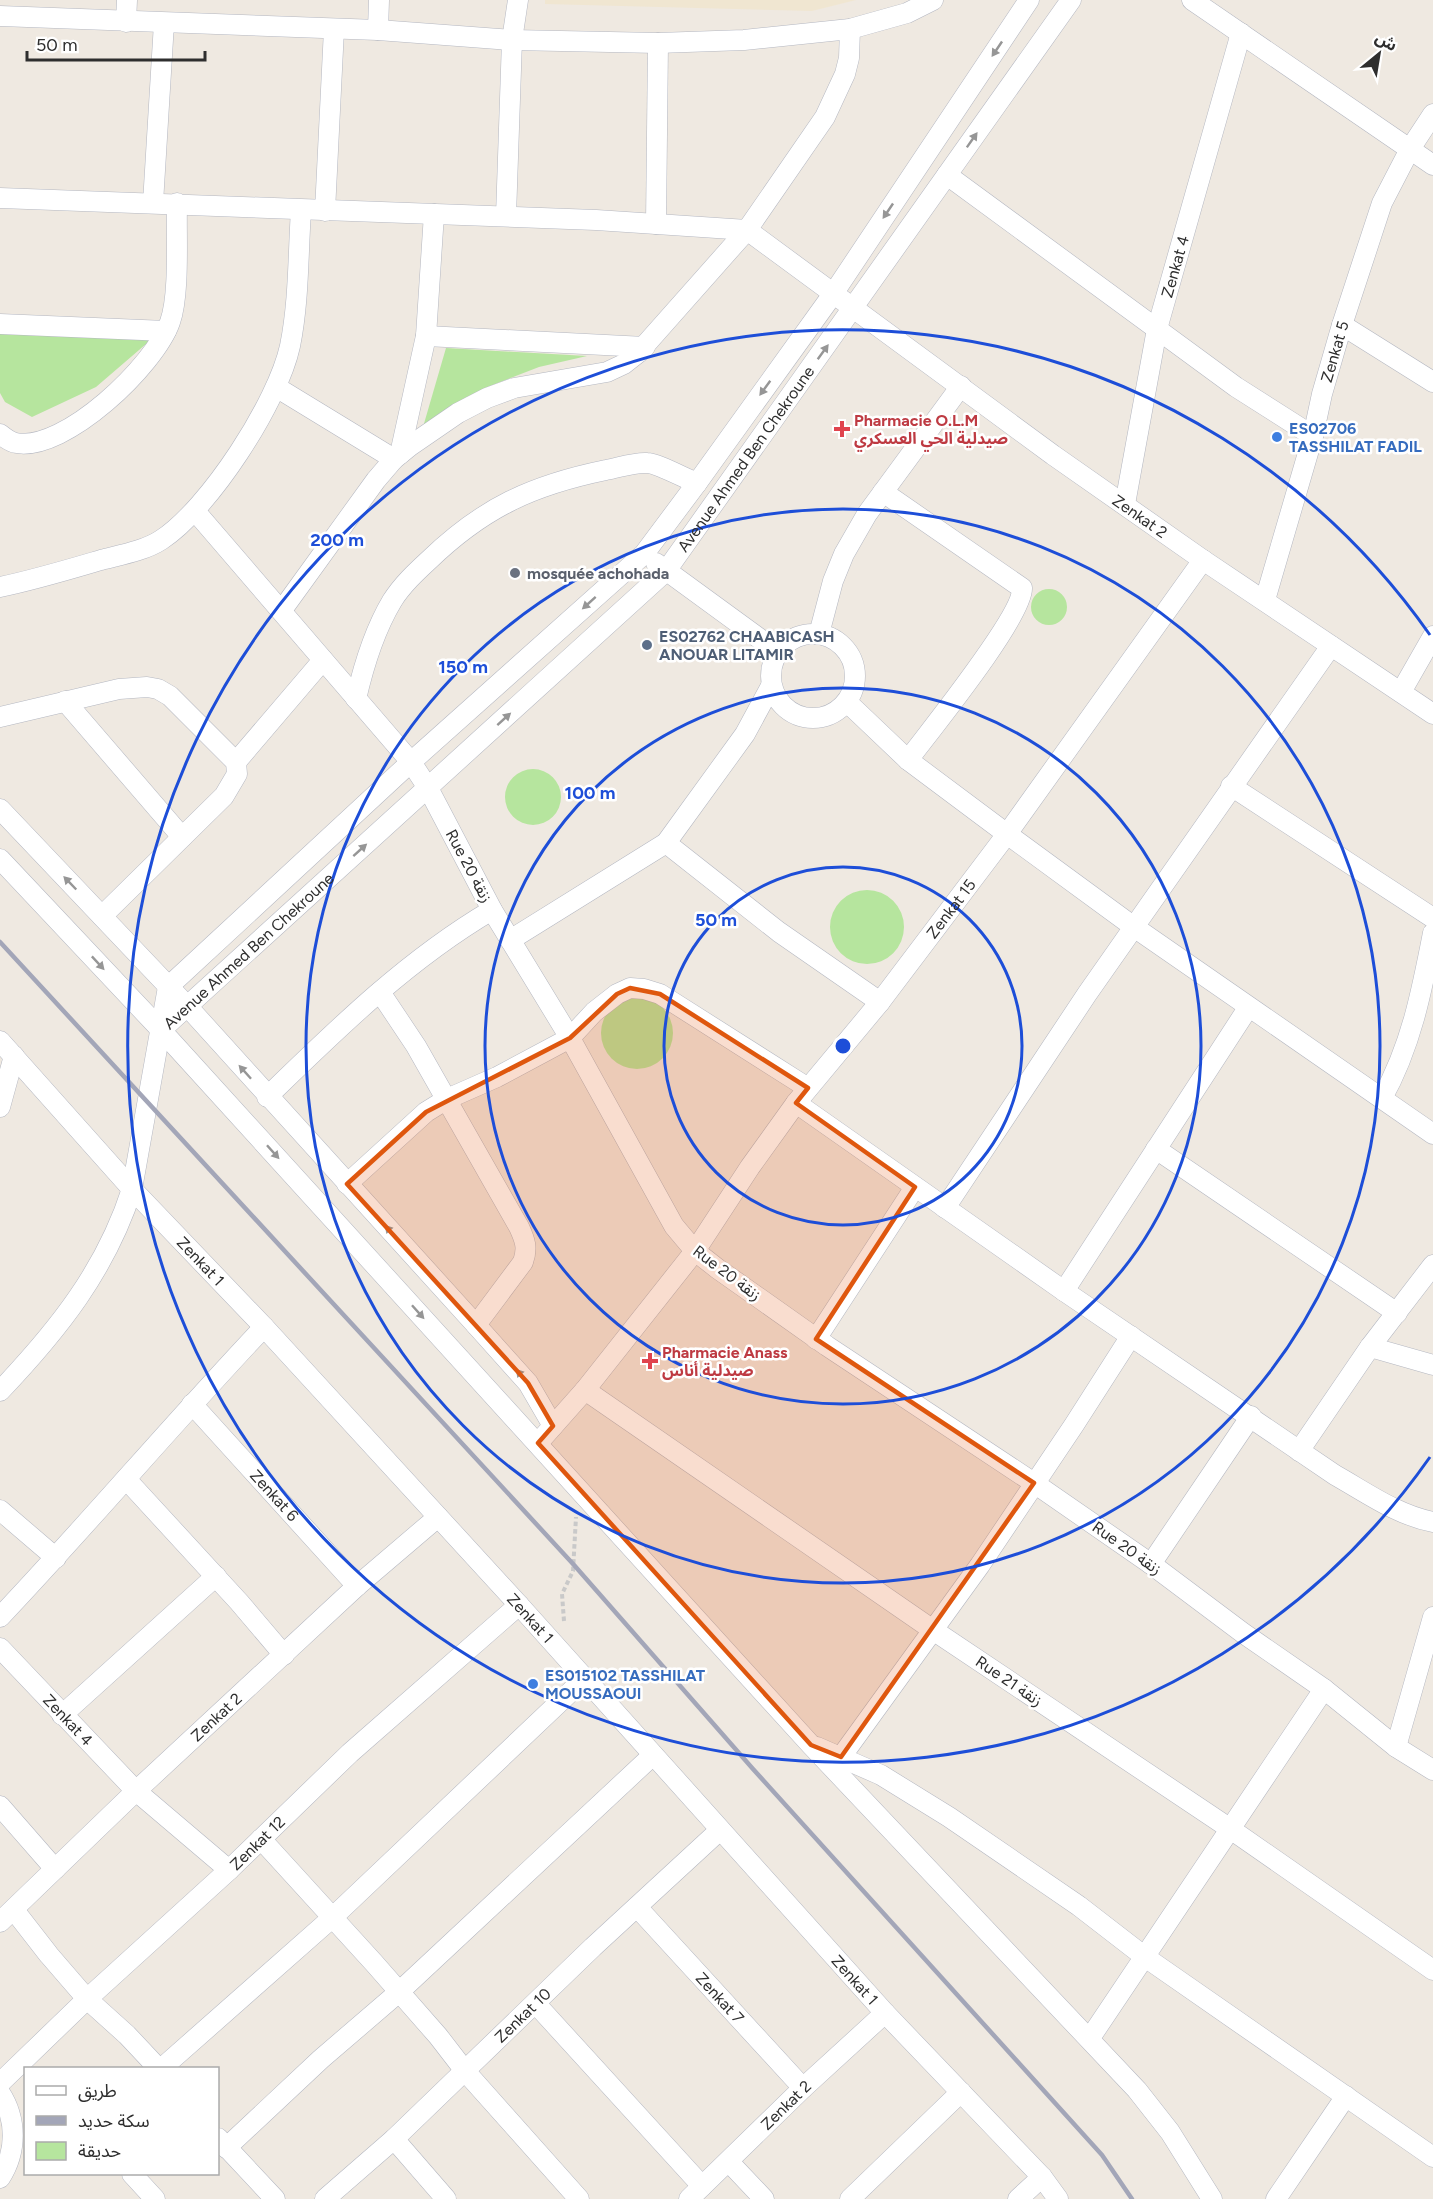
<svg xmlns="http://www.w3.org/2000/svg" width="1433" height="2199" font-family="Figtree,'Noto Sans Arabic',sans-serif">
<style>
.education{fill:#f0e6d1}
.green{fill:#b6e59e}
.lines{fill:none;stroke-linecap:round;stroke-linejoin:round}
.street-casing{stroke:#b4b7c1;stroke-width:21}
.path{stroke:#c9c9c9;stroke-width:4;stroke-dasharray:4.5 3;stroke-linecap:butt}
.street{stroke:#fff;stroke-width:20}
.rail{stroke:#a3a6b8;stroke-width:4.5}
.oneway{fill:#969696}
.marked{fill:#df570e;fill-opacity:0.2;stroke:#df570e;stroke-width:4.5;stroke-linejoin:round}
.ring{fill:none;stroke:#1d4ed8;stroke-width:3}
.health-dot{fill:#e0444e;stroke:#fff;stroke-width:2}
.shop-dot{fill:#3f7fe0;stroke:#fff;stroke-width:2}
.worship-dot{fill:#6b7280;stroke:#fff;stroke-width:2}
.service-dot{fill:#5c6f8a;stroke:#fff;stroke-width:2}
.labels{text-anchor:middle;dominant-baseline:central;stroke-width:5;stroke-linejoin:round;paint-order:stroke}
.street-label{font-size:16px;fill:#2e2e2e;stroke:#fff}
.health-label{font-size:16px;font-weight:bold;fill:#be3a42;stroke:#fff;text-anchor:start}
.shop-label{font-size:16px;font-weight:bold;fill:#366cbe;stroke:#fff;text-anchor:start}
.worship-label{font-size:16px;font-weight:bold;fill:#5b616d;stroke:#fff;text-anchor:start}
.service-label{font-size:16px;font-weight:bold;fill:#4e5e75;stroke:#fff;text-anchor:start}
.centre{fill:#1d4ed8;stroke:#fff;stroke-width:3}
.ring-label{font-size:18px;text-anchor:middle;font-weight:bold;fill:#1d4ed8;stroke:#fff;stroke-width:5;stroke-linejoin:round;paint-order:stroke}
</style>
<rect width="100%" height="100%" fill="#efe9e1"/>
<!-- education -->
<path class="education" d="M545,0H856L812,11L545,4Z"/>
<!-- green -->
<path class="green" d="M0,333L153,338L96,387L32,417L5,402L0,393Z
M446,348L587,356L539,367L485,388L423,427Z
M1031 607a18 18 0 1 1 36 0a18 18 0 1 1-36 0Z
M505 797a28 28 0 1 1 56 0a28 28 0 1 1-56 0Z
M830 927a37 37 0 1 1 74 0a37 37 0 1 1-74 0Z
M601 1033a36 36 0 1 1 72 0a36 36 0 1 1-72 0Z"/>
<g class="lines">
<defs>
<g id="street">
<path d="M1192,0L1433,165"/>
<path d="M0,16L378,30L512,40L658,43L744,40L850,29L907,13L933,0"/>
<path d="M126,22L127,0"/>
<path d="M378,30L379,0"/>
<path d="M947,175L1236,387L1313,436"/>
<path id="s1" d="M0,198L596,220L747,230L1053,455L1203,560L1433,714"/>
<path d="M153,203L164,23"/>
<path d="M325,211L334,29"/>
<path d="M506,216L512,40L518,0"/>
<path d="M656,224L658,43"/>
<path d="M0,324L166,331"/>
<path d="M1342,325L1433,382"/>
<path d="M426,336L645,347"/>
<path d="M276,387L394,459"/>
<path d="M0,434C5,438 10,442 16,443C65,452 155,365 170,322C180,294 176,235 177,203"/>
<path d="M400,454L426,336L434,214"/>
<path d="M883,492L1022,588C1024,615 929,732 908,760"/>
<path id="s2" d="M1125,504L1157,329L1241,33"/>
<path d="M195,511L411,762L428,788L492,910L570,1038L674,1226L695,1251L718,1269L827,1346L1034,1483L1151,1564L1243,1633L1324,1689L1396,1747L1433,1770"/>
<path d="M656,563L778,652"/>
<path d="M0,587C34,580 67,570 101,560C120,555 144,551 161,540C209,509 278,402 290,346C299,302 298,255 301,210"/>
<path id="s3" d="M1265,600L1313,436L1322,394L1342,325L1382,203L1410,149L1433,114"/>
<path d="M282,610L376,480L394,459L410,446L458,413L487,398L514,388L607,372L624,364L638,353L747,230L825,117L845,74L849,58L850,29"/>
<circle cx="813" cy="676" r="42"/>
<path d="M819,634L833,581L844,554L867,514L961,386"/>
<path d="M1401,692L1433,636"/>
<path d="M356,699C364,664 374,631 392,601C402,585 416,572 429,560C484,507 533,485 606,470C618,468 634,462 647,463C657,463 686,479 697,483"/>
<path d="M65,701L182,837"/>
<path d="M847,702L908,760L1007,834L1134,927L1433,1134"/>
<path d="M0,717L119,689L147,687L158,689L170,696L236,762L237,774L224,796L102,916"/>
<path d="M236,762L323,660"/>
<path d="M1231,786L1433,918"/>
<path d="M0,809L188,1007L476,1325L528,1383L553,1426"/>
<path d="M666,843L779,932L880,1002"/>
<path d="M0,859L161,1030L811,1745L1137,2090L1170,2132L1212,2199"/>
<path d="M510,940L666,843L745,734L771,686"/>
<path d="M380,992L416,1046L519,1227C525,1240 528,1248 523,1262L476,1325"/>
<path id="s4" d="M161,1030L666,571L1071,0"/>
<path id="s5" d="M0,1041L132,1189L264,1327L519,1605L885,2013L1042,2177L1058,2199"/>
<path d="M267,1097C337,1029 407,960 492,910"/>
<path d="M1382,1098C1411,1047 1422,990 1433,933"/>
<path d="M796,1103L1064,1291L1335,1475C1367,1493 1397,1515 1433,1522"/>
<path d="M0,1107L14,1056"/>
<path d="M1156,1149L1397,1313"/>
<path d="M347,1184L426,1112L447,1099L497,1077L570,1038L594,1012L617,994L630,988L644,989L660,994L808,1088"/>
<path d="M945,1208L1087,994L1331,646"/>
<path d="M1064,1291L1248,1008"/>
<path d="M816,1339L915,1187"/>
<path d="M1370,1347L1433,1365"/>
<path d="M585,1390L933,1630L1229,1828L1433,1970"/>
<path d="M0,1391C58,1330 106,1270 132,1189L168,987L411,762L644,554L697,483L833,294L1029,0"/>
<path id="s6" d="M192,1404L357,1586"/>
<path id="s7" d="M538,1443L585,1390L695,1251L750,1167L796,1103L880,1002L1007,834L1203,560"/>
<path d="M1299,1451L1370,1347L1433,1265"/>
<path d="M126,1479L239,1602L284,1655"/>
<path d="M0,1510L56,1558"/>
<path d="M1151,1564L1251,1416"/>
<path d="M0,1617C90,1522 174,1422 264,1327"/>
<path id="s8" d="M0,1648L136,1791L229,1870"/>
<path d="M62,1715L216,1576"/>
<path d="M817,1747L881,1775L949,1817L1079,1906L1145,1957L1433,2157"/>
<path d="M1396,1747L1433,1617"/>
<path d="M841,1757L980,1565L1074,1425L1131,1336"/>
<path d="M0,1806L55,1869"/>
<path d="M261,1839L374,1963L438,2036L465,2071L579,2199"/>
<path id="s9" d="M637,1907L803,2088"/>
<path d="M14,1910L49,1955L87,1999L127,2035L158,2068"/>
<path id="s10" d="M0,1922L136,1791L357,1586L438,1517"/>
<path d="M536,2004L702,2186"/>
<path d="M1090,2038L1324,1689"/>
<path d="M162,2068L333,1917L584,1679"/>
<path id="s11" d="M0,2083L87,1999L229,1870L350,1753L519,1605"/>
<path d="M0,2093C17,2119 17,2152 0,2178"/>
<path d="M218,2138L275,2199"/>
<path d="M394,2139L446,2199"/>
<path d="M226,2148L321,2059L399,1992L653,1755"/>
<path d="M729,2162L764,2199"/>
<path d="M132,2174L155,2199"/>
<path id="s12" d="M325,2199L394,2139L593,1947L720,1830"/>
<path id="s13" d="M689,2199L803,2088L885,2013"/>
<path d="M850,2199L961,2092"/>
<path d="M1018,2199L1042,2177"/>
<path d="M1276,2199L1346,2096"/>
</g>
</defs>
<!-- street casing -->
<use href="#street" class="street-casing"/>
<!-- path -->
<path class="path" d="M564,1621L562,1594L573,1571L576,1517"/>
<!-- street -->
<use href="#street" class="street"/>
<!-- rail -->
<path class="rail" d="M0,942L574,1565L753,1769L1102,2155L1132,2199"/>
</g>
<!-- one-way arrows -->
<defs><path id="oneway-solid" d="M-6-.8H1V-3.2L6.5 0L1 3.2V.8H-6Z" transform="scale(1.5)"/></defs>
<g class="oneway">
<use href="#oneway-solid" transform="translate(997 49) rotate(124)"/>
<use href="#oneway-solid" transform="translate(972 140) rotate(-55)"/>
<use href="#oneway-solid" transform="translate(888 211) rotate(124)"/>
<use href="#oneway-solid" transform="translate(823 352) rotate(-54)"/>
<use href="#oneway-solid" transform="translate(765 388) rotate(126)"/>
<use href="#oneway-solid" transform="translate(589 603) rotate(138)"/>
<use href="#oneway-solid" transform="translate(504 719) rotate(-42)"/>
<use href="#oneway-solid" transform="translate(360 850) rotate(-42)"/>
<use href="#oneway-solid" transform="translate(70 883) rotate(-134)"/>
<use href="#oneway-solid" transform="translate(98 963) rotate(47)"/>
<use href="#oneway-solid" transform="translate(245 1072) rotate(-132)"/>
<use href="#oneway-solid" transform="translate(273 1152) rotate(48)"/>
<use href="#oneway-solid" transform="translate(391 1232) rotate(-132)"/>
<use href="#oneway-solid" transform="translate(418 1312) rotate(48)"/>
<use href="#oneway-solid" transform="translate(522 1376) rotate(-131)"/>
</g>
<!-- marked area -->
<path class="marked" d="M630,988L660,994L808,1088L796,1103L915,1187L816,1339L1034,1483L841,1757L811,1745L538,1443L553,1426L528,1383L347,1184L426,1112L570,1038L617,994Z"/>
<!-- distance rings -->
<g class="ring">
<circle cx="843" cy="1046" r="179"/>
<circle cx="843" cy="1046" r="358"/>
<circle cx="843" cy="1046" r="537"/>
<path d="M1430 1457A716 716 0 1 1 1430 635"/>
</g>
<!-- markers -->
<g class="health-dot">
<path d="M839 420h6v6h6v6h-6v6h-6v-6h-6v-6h6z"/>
<path d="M647 1352h6v6h6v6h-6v6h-6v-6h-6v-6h6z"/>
</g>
<g class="shop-dot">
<circle cx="1277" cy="437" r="6"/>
<circle cx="533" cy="1684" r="6"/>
</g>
<circle class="worship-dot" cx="515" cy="573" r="6"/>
<circle class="service-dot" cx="647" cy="645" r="6"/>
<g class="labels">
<!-- street labels -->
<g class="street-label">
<text stroke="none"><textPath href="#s2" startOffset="243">Zenkat 4</textPath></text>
<text stroke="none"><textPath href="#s3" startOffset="258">Zenkat 5</textPath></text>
<text stroke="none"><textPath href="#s4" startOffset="820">Avenue Ahmed Ben Chekroune</textPath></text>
<text stroke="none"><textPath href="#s1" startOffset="1234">Zenkat 2</textPath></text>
<text transform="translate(469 866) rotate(62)">Rue 20 زنقة</text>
<text stroke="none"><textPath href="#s7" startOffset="676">Zenkat 15</textPath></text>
<text stroke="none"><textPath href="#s4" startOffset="118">Avenue Ahmed Ben Chekroune</textPath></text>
<text stroke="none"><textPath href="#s5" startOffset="298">Zenkat 1</textPath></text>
<text transform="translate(727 1273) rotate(37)">Rue 20 زنقة</text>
<text stroke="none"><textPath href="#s6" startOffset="123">Zenkat 6</textPath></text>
<text transform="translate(1127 1548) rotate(35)">Rue 20 زنقة</text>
<text stroke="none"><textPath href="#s5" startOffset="784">Zenkat 1</textPath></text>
<text transform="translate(1009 1681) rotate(34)">Rue 21 زنقة</text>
<text stroke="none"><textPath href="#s10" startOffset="298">Zenkat 2</textPath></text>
<text stroke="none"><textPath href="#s8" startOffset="99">Zenkat 4</textPath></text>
<text stroke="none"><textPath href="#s11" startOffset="352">Zenkat 12</textPath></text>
<text stroke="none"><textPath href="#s5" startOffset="1270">Zenkat 1</textPath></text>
<text stroke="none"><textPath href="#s9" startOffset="123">Zenkat 7</textPath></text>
<text stroke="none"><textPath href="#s12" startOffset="270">Zenkat 10</textPath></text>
<text stroke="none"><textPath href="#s13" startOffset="135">Zenkat 2</textPath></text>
</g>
<!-- health labels -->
<g class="health-label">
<text x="854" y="420">Pharmacie O.L.M<tspan x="854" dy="18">صيدلية الحي العسكري</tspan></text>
<text x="662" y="1352">Pharmacie Anass<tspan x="662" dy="18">صيدلية أناس</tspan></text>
</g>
<!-- shop labels -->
<g class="shop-label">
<text x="1289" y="428">ES02706<tspan x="1289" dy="18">TASSHILAT FADIL</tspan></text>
<text x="545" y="1675">ES015102 TASSHILAT<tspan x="545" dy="18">MOUSSAOUI</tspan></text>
</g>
<!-- worship labels -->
<g class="worship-label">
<text x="527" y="573">mosquée achohada</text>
</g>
<!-- service labels -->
<g class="service-label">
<text x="659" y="636">ES02762 CHAABICASH<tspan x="659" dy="18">ANOUAR LITAMIR</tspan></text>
</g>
</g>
<circle cx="843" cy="1046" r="9" class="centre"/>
<g class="ring-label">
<text x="337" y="546">200 m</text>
<text x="463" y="673">150 m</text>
<text x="590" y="799">100 m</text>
<text x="716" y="926">50 m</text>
</g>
<!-- legend -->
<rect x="24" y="2067" width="195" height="108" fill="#ffffff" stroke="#ababab" stroke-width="1.5"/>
<rect x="36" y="2086" width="30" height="9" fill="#ffffff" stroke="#ababab" stroke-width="1.5"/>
<text x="78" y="2097" font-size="18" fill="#2e2e2e">طريق</text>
<rect x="36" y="2116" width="30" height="9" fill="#a3a6b8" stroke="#ababab" stroke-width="1.5"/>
<text x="78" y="2127" font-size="18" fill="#2e2e2e">سكة حديد</text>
<rect x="36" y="2142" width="30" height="18" fill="#b6e59e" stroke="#ababab" stroke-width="1.5"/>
<text x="78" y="2157" font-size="18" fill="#2e2e2e">حديقة</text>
<!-- north arrow -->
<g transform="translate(1379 54) rotate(30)" stroke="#ffffff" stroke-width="4.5" paint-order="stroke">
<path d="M0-4.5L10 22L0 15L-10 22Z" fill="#2e2e2e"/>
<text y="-9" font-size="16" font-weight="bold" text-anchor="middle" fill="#2e2e2e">ش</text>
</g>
<!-- scale -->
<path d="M27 51v9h178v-9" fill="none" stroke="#2e2e2e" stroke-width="3"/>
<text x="36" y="51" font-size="18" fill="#2e2e2e" stroke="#ffffff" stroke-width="4.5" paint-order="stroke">50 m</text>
</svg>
